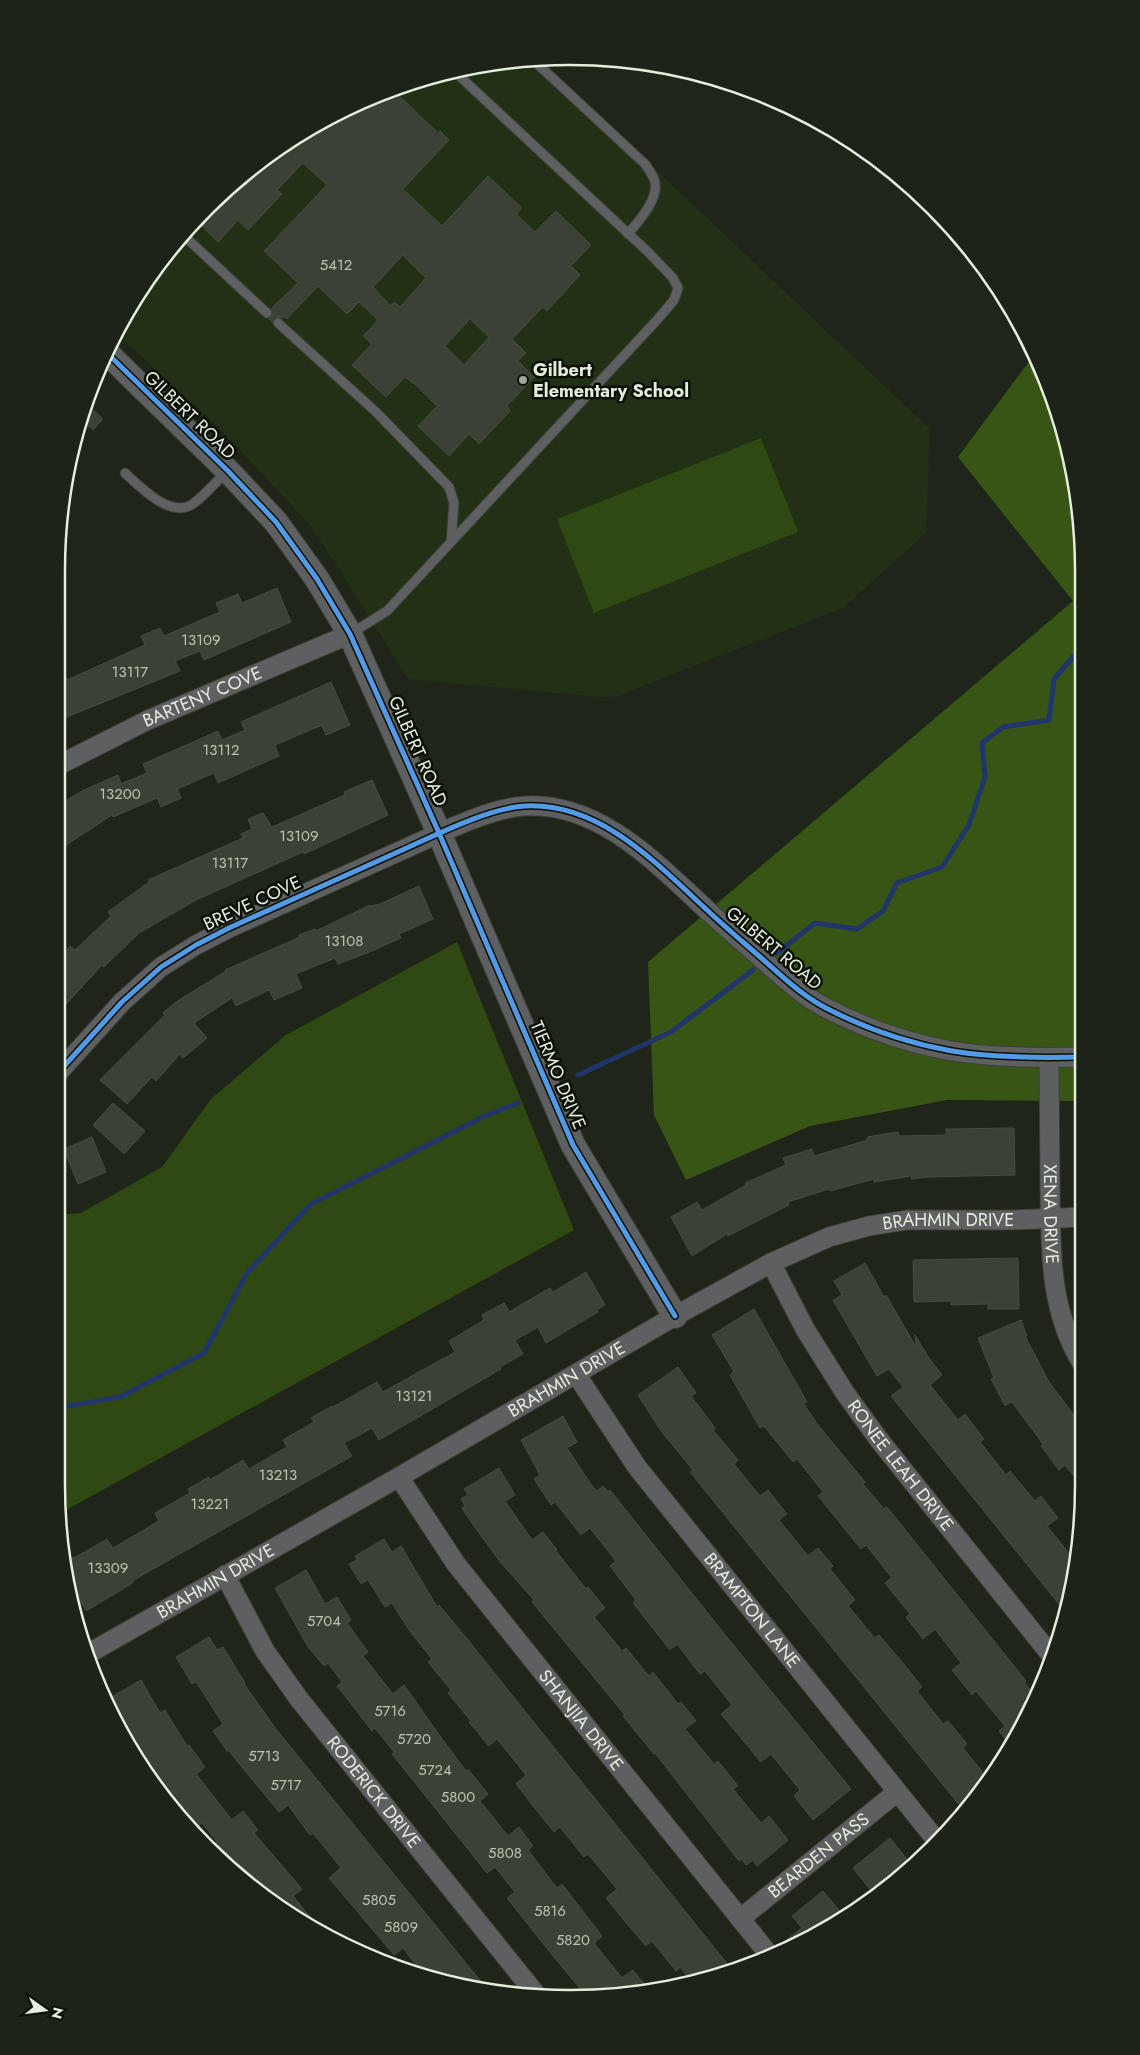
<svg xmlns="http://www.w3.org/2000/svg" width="1140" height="2055" font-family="Jost,sans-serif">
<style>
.built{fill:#223015}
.green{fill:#304811}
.forest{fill:#385515}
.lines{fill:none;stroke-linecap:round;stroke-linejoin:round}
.stream{stroke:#21356a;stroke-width:5}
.building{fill:#3c4136;stroke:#474c42;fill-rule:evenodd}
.service-casing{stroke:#3b4035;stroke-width:11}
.minor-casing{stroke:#3b4035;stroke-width:21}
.tertiary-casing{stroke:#3b4035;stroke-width:26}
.service{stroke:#5d5f60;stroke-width:9}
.minor{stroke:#5d5f60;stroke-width:19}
.tertiary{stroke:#5d5f60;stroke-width:24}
.cycleway-casing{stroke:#0c1107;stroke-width:8}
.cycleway{stroke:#5399e6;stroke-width:5}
.poi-dot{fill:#9fa799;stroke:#0c1107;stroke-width:2}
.labels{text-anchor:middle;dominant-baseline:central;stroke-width:5;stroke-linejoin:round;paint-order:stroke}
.number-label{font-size:15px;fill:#bac2b4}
.poi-label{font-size:18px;font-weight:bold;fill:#e4edde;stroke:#0c1107;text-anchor:start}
.street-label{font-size:18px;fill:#e4edde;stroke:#0c1107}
.rim{fill:none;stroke:#e4edde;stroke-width:2.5}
</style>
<rect width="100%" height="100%" fill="#1f2519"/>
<!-- built -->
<path class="built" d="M537,57L930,429L926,533L843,608L612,698L408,679L312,527L217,426L117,334L125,313L184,231L257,163L343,109L437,74Z"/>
<!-- green -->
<path class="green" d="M761,438L798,532L594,613L557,519Z
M457,942L574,1230L59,1514L56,1485L57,1215L81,1213L162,1167L211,1099L286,1035Z"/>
<!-- forest -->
<path class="forest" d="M1033,356L1056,405L1079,503L1081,1101L947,1100L810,1126L686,1180L654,1115L648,962L1073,601L958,457Z"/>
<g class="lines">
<!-- stream -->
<path class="stream" d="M777,953L815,923L857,929L883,911L897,883L942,867L969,825L985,777L982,743L1003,727L1049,720L1054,679L1080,649
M578,1075L671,1032L753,970
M56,1408L120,1397L204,1353L247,1273L311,1204L487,1115L518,1103"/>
</g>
<!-- building -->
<path class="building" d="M393,90L438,133L440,131L449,140L403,189L442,226L488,176L522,208L516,214L535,232L556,211L591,245L571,266L580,275L547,311L543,307L512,339L526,353L518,361L534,377L507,406L510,411L479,444L469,434L449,456L418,426L437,406L416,385L405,377L386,397L352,365L372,344L363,336L378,320L359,302L347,314L318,286L287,319L284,316L282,318L277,317L272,322L269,319L273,315L271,309L298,283L264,251L327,185L303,163L277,190L282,194L248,230L238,220L218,242L196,220L257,163L293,140L297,143L308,131L343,109L349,107L354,112L364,101ZM403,255L426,278L400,307L394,302L391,306L373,287ZM470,319L489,337L464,365L445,346Z
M87,404L103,419L93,430L81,419Z
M277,588L291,622L204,660L200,651L175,661L180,671L57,721V658L67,680L145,645L141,636L160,628L164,636L220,612L216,603L238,594L242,603Z
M331,682L350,725L326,735L322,725L275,745L279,756L218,783L214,773L177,789L181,798L161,807L157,798L113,817L112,815L57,851V818L67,811L62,803L84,790L118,775L121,784L147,773L143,764L218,731L222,740L245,730L241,722Z
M372,780L388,815L304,854L303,852L196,900L139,933L104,967L102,965L57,1014V961L70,946L75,950L111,916L108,912L149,882L148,880L243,838L241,834L252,829L248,819L263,813L272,827L345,795L344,792Z
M419,886L433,919L399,934L401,938L372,951L338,964L335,958L296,974L302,988L274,1000L269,990L236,1006L232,998L194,1023L207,1038L183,1058L180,1054L156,1081L152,1077L127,1104L100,1080L165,1015L163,1013L176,1002L226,971L225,970L300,937L299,935L315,929L316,931L370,905L371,906L380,904Z
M113,1103L145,1131L124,1154L93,1125Z
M1014,1128L1015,1175L928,1177L912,1179L911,1176L874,1182V1179L830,1191L829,1189L788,1202L789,1205L728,1236L727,1234L692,1256L671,1217L697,1202L702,1210L746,1185L745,1183L786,1165L783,1158L812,1149L814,1156L868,1140L867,1137L898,1132L899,1136L946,1135V1129Z
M92,1137L106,1172L78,1184L64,1149Z
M1018,1258L1019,1309H988V1304L951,1305V1301L914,1302L913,1260Z
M865,1263L884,1297L886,1295L916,1347L915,1335L929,1358L942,1375L930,1385L958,1420L965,1414L984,1439L980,1442L1006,1475L1010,1471L1035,1501L1041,1496L1058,1518L1047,1526L1076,1562L1067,1614L891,1396L903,1387L889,1369L877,1376L841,1314L833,1300L842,1295L834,1281Z
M586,1272L605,1305L597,1310L598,1312L546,1343L538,1327L515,1340L523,1354L500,1367L501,1369L379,1440L372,1428L344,1443L352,1456L132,1581L133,1583L86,1611L78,1597L70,1601L66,1585L64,1562L73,1557L74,1558L107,1539L113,1548L159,1521L155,1513L190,1493L188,1489L209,1477L210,1480L243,1460L249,1469L287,1447L283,1440L314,1422L311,1418L332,1406L333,1407L377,1382L383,1392L455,1352L449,1341L484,1320L482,1315L504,1303L509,1312L550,1288L553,1292Z
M754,1309L807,1402L803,1403L818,1425L865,1482L863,1484L884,1509L887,1507L1026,1681L1024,1682L1032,1692L1023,1700L1029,1708L1011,1747L999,1731L1005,1726L976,1691L972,1695L952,1670L961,1663L935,1629L923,1639L906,1617L910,1614L885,1583L892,1578L866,1545L861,1549L818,1496L823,1492L797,1459L793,1462L764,1426L760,1428L730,1375L734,1372L712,1335Z
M1021,1320L1027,1336H1025L1049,1382L1082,1426L1083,1487L1065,1465L1059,1470L1041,1446L1043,1444L1012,1402L1005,1406L991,1379L994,1378L978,1338Z
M678,1367L696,1393L691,1396L715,1428L713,1430L738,1460L734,1464L760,1496L768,1490L787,1514L779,1520L808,1556L818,1548L833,1566L830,1569L855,1600L848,1606L875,1638L879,1635L903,1663L922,1687L917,1691L943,1724L948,1721L967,1744L963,1748L989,1780L977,1798L965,1812L690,1472L693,1470L661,1431L638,1395Z
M563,1416L577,1442L567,1448L592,1486L597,1491L603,1486L608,1492L610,1490L726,1636L851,1789L813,1820L794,1796L800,1790L771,1754L761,1762L721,1714L732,1705L705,1671L700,1674L677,1644L670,1650L633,1603L636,1600L610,1566L616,1561L590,1528L581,1535L555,1502L551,1505L534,1479L540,1475L521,1440Z
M499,1468L515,1495L505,1501L532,1540L543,1532L557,1550L556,1551L586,1589L588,1587L605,1608L594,1617L622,1651L626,1648L649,1676L653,1672L678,1704L681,1702L696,1721L685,1729L714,1764L718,1761L738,1786L733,1789L761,1823L769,1816L788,1840L757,1866L753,1860L746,1865L742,1859L739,1861L655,1753L654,1754L623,1716L625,1715L532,1602L534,1600L501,1563L471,1522L462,1508L465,1506L461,1499L468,1495L464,1489Z
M384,1539L392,1552L401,1546L437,1607L439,1605L468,1640L733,1971L693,1983L680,1967L676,1971L652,1941L646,1946L628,1925L606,1898L617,1889L588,1854L584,1857L560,1827L554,1832L537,1811L516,1784L526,1775L497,1739L489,1746L469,1722L471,1721L448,1693L451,1690L428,1662L432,1659L409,1630L392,1603L385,1607L368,1580L361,1584L349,1564L357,1560L355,1556Z
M306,1570L325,1604L337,1597L351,1620L347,1623L368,1652L363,1656L393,1694L404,1685L440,1736L466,1771L468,1769L488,1794L480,1801L508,1836L519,1827L533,1846L528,1850L557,1888L562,1884L602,1936L594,1943L622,1978L633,1970L649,1990L604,1998H588L553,1956L507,1898L515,1892L495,1867L487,1873L392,1754L394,1752L375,1728L372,1731L345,1696L337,1686L342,1682L328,1663L324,1666L308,1647L275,1588Z
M209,1637L217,1650L223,1647L245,1683L244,1684L276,1729L487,1989L437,1981L426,1978L403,1948L394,1955L329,1878L341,1868L313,1833L310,1835L288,1805L279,1812L228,1750L227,1751L213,1731L223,1724L196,1682L192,1684L176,1657Z
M141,1680L160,1713L165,1710L187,1746L189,1745L205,1767L196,1774L232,1820L243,1811L258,1830L254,1833L302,1889L293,1896L322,1932L285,1912L231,1871L210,1848L217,1842L202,1823L195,1828H191L173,1807L159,1785L157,1787L133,1754L132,1749L134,1748L119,1724L117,1725L106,1700Z
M890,1838L913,1867L882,1891L879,1887L872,1892L853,1868Z
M823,1891L843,1915L829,1926L785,1950L781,1944L802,1928L792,1916Z"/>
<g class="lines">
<defs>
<path id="service" d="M531,58L646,165C648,169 652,174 654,179C661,197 639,221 628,234
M182,234L267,313
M278,323L376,412L449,487L454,503L451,542
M125,473C141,488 172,520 194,503C206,494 216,482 227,471
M350,634L387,611L657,320L674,300L678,288L673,278L647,251L454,71"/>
<g id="minor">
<path id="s1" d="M57,766L148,720L350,634"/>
<path id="s2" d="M1049,1058C1049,1100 1050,1142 1050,1183C1051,1246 1048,1308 1082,1363"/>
<path d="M57,1074L122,1002L161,967L196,945L229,928C286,902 343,877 400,851C434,836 488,808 525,806C600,802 657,864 707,910C727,929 748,946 768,964C788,982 809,1001 834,1012C870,1030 913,1044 952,1051C994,1058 1039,1058 1081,1057"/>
<path id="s3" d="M771,1263L805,1329L845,1393L880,1441L1051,1655"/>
<path id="s4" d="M576,1374L637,1467L937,1841"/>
<path id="s5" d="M399,1477L456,1564L771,1957"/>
<path id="s6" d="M225,1575L265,1651L299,1699L539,1998"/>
<path id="s7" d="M86,1655L399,1477L675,1316L771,1263L829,1237L869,1226L907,1220H1013L1082,1217"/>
<path id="s8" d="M740,1919L897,1792"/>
</g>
<path id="tertiary" d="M108,354L228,471L276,522L317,579L350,634L439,833L573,1145L675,1316"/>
</defs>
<!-- service casing -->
<use href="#service" class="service-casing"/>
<!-- minor casing -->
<use href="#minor" class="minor-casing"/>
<!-- tertiary casing -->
<use href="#tertiary" class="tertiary-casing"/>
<!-- service -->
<use href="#service" class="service"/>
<!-- minor -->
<use href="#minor" class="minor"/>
<!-- tertiary -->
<use href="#tertiary" class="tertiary"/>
<defs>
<path id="cycleway" d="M108,354L228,471L276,522L317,579L350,634L439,833L573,1145L675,1316
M57,1074L122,1002L161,967L196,945L229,928C286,902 343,877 400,851C434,836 488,808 525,806C600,802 657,864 707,910C727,929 748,946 768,964C788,982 809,1001 834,1012C870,1030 913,1044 952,1051C994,1058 1039,1058 1081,1057"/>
</defs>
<!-- cycleway casing -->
<use href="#cycleway" class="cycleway-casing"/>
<!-- cycleway -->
<use href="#cycleway" class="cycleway"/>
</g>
<!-- markers -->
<circle class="poi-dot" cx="523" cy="380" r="5"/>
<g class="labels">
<!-- number labels -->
<g class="number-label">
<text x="336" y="265">5412</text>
<text x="201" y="640">13109</text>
<text x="130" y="672">13117</text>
<text x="221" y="750">13112</text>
<text x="120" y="794">13200</text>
<text x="299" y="836">13109</text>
<text x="230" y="863">13117</text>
<text x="344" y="941">13108</text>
<text x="414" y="1396">13121</text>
<text x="278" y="1475">13213</text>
<text x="210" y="1504">13221</text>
<text x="108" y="1568">13309</text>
<text x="324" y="1621">5704</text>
<text x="390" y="1711">5716</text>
<text x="414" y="1739">5720</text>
<text x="264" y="1756">5713</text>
<text x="435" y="1770">5724</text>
<text x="286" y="1785">5717</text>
<text x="458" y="1797">5800</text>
<text x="505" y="1853">5808</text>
<text x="379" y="1900">5805</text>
<text x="550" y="1911">5816</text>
<text x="401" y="1927">5809</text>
<text x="573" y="1940">5820</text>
</g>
<!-- poi labels -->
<g class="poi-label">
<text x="533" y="370">Gilbert<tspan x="533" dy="21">Elementary School</tspan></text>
</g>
<!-- street labels -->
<g class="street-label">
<text transform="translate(190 415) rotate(44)">GILBERT ROAD</text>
<text stroke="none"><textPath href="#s1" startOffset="161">BARTENY COVE</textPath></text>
<text transform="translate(418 751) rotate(66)">GILBERT ROAD</text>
<text transform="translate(252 903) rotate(-25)">BREVE COVE</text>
<text transform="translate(774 948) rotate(40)">GILBERT ROAD</text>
<text transform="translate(558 1075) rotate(67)">TIERMO DRIVE</text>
<text stroke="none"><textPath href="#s2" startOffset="156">XENA DRIVE</textPath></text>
<text stroke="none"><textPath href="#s7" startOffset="974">BRAHMIN DRIVE</textPath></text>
<text stroke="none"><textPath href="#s7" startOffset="554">BRAHMIN DRIVE</textPath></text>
<text stroke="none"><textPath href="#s3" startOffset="241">RONEE LEAH DRIVE</textPath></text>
<text stroke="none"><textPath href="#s7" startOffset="149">BRAHMIN DRIVE</textPath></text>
<text stroke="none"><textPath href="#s4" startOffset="295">BRAMPTON LANE</textPath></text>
<text stroke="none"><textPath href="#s5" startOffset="304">SHANJIA DRIVE</textPath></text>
<text stroke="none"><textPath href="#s6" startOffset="264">RODERICK DRIVE</textPath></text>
<text stroke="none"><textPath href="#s8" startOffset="101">BEARDEN PASS</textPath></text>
</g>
</g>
<!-- crop -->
<path d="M0 0H1140V2055H0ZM570 65H570A505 505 0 0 1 1075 570V1485A505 505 0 0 1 570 1990H570A505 505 0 0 1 65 1485V570A505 505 0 0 1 570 65Z" fill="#1d2318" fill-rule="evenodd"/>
<path class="rim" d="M570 65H570A505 505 0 0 1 1075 570V1485A505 505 0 0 1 570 1990H570A505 505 0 0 1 65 1485V570A505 505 0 0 1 570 65Z"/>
<!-- north arrow -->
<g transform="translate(45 2010) rotate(104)" stroke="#0c1107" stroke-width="4" paint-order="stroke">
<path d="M0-4L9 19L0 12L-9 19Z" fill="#e4edde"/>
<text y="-8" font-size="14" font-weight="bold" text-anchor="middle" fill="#e4edde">N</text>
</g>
</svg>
